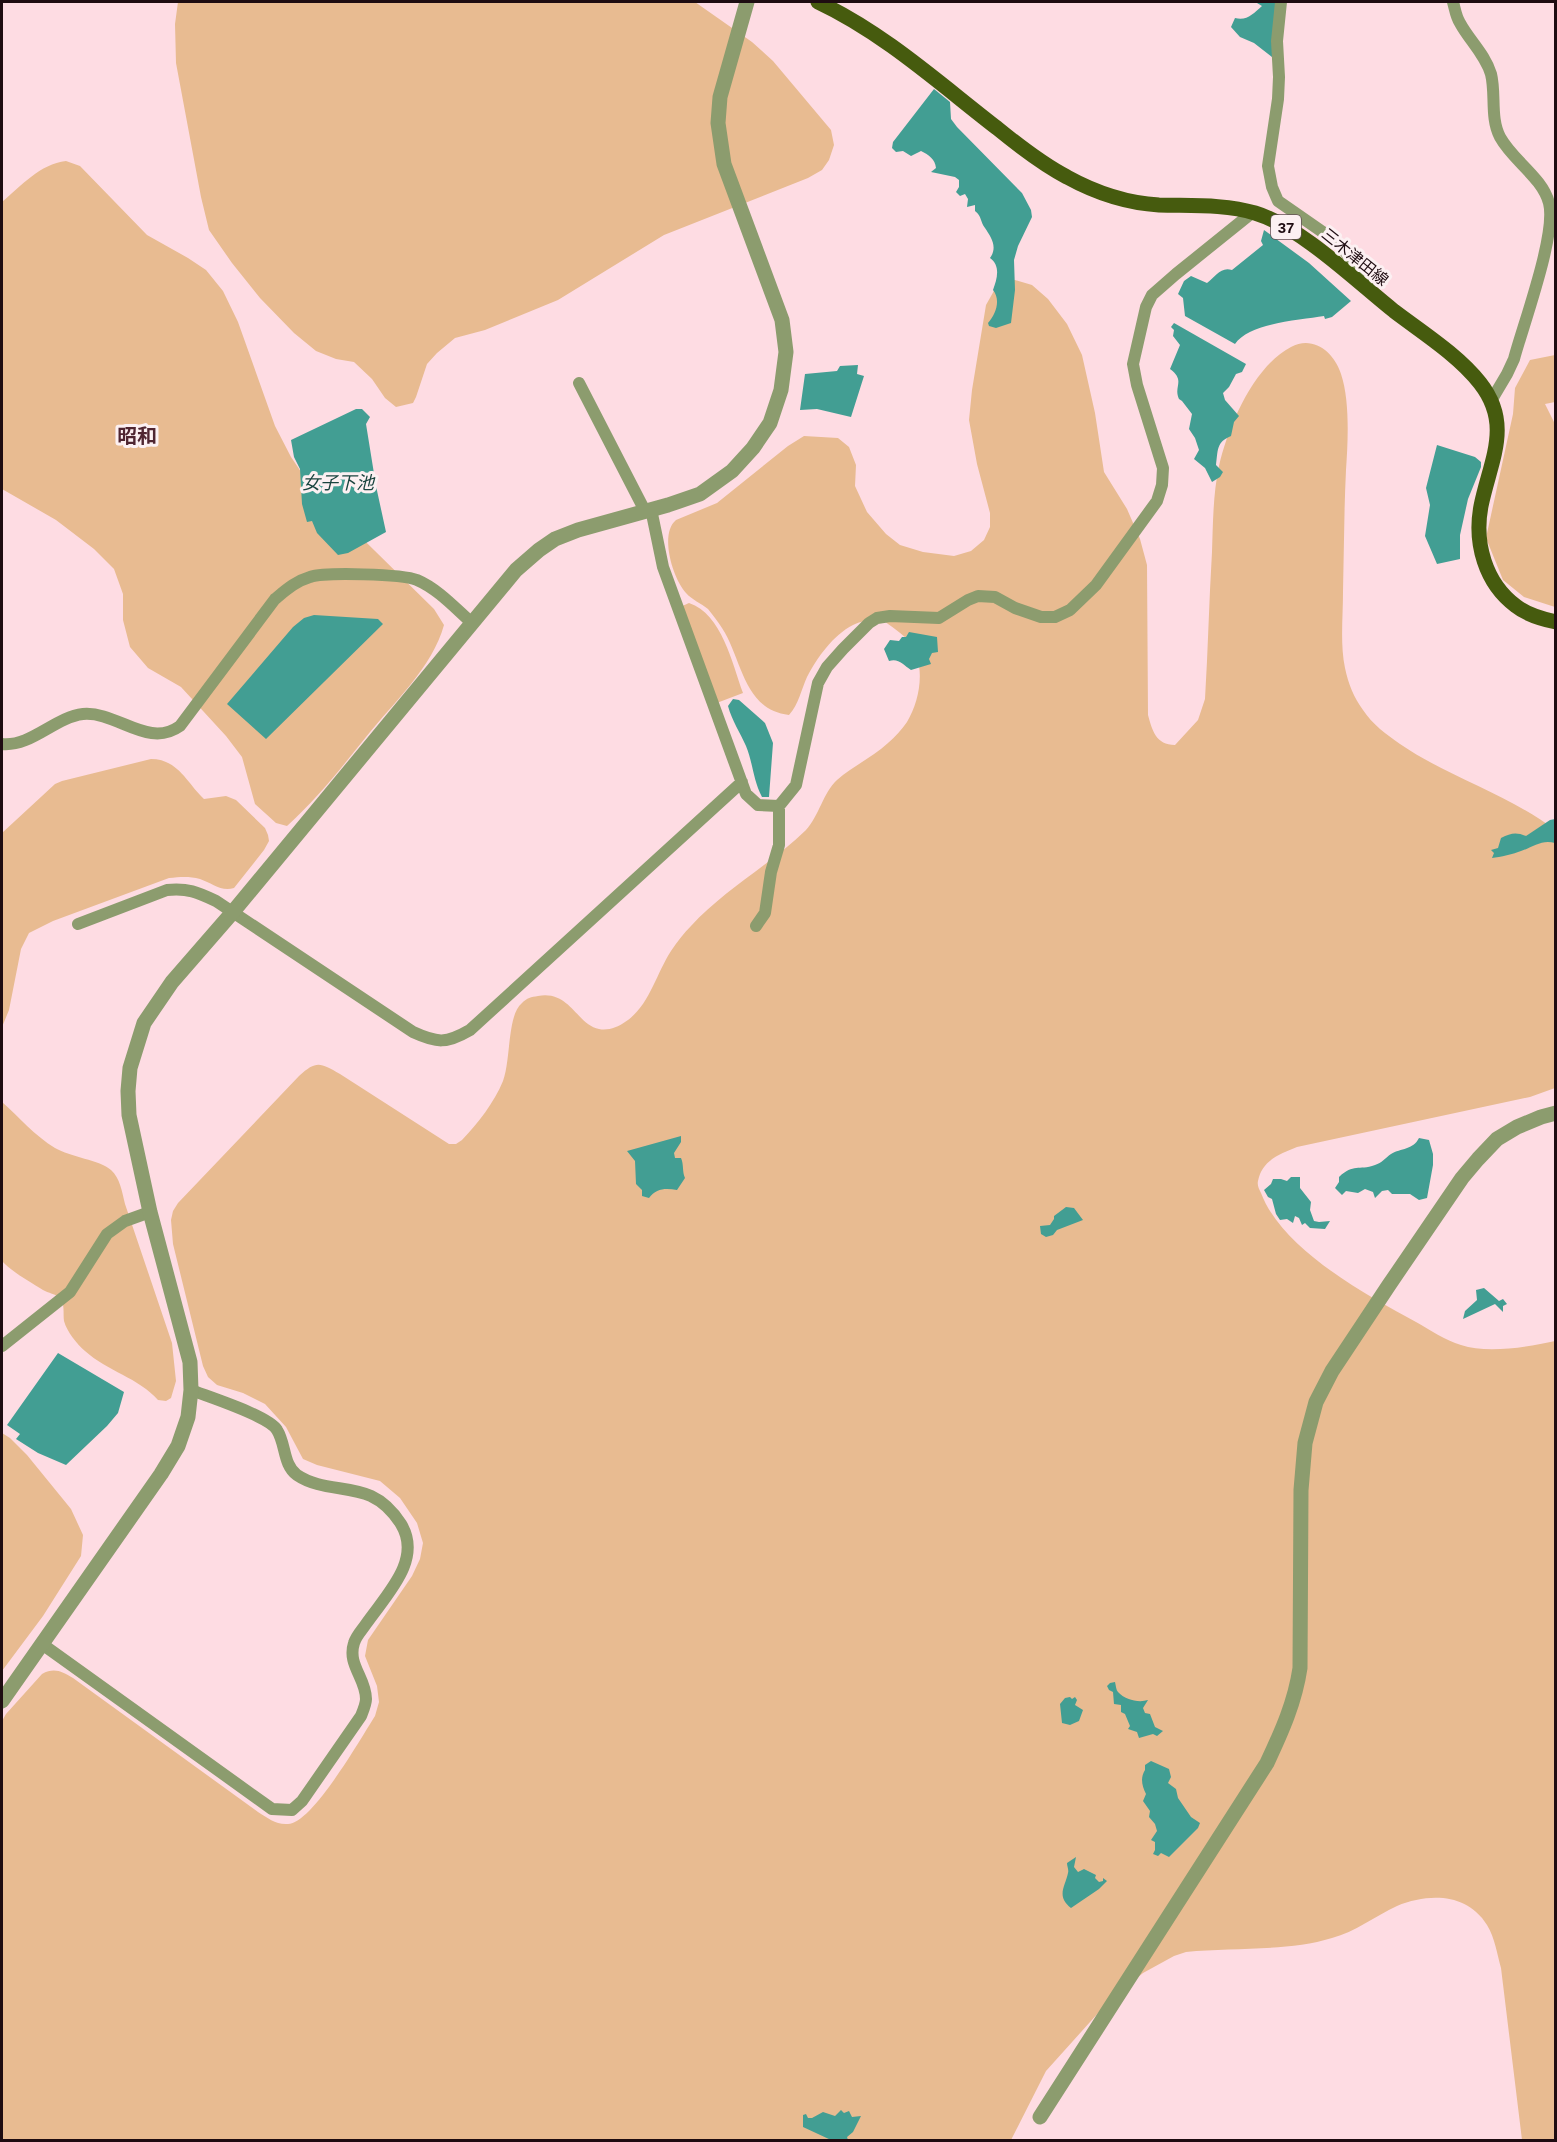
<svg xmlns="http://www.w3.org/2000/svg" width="1557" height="2142" font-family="Helvetica,'Noto Sans JP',sans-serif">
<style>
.green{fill:#e8bb91}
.water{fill:#429e93}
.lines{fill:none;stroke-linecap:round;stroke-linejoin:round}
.minor{stroke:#8c9c6e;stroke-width:12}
.tertiary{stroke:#8c9c6e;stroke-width:15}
.primary{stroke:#465b0e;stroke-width:15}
.labels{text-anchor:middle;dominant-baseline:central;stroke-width:6;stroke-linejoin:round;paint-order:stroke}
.shield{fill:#fcf0f2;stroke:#615054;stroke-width:1.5}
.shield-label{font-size:15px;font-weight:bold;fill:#1e0c11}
.street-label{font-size:16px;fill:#1e0c11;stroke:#fcf0f2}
.water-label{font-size:18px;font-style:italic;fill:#1a443f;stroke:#fcf0f2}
.quarter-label{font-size:20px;font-weight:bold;fill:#4f2531;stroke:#fcf0f2}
</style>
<rect width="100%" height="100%" fill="#fedce3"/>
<!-- green -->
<path class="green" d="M178,2H695L752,42L773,61L831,130L834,145L829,160L822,170L808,178L664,235L558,300L485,330L455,338L437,353L427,364L416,397L413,403L396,407L385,398L372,379L354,362L336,359L316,351L294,333L260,298L232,263L209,230L201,197L176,63L175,24Z
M66,161L80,166L147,235L188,258L206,270L223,291L238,322L275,426L291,457L314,491L434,609L444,625C432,668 394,702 366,737C341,768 317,799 287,826L276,823L255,804L242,757L226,736L181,687L148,668L130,647L123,620V594L114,569L94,549L56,520L2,489V202C21,186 40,164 66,161Z
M1015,280L1032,285L1048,299L1067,324L1082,355L1095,413L1104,472L1127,509L1140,539L1147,565L1148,715C1152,730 1156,745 1175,745L1198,720L1205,699C1208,650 1209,601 1212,552C1213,523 1213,494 1219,466C1228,426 1254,366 1291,347C1313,335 1334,352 1341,374C1350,401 1348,441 1346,470C1344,510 1344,551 1343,592C1343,617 1340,644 1345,668C1348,683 1354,698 1363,710C1372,724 1387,735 1400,744C1448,777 1510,795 1555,830V1088L1530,1097L1297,1147C1280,1154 1262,1160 1258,1181C1257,1185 1259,1189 1261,1193C1282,1249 1366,1295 1416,1322C1430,1330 1445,1340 1461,1345C1487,1354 1528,1347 1555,1341V2140H1522L1501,1968C1497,1954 1495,1938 1487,1925C1467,1893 1429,1893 1397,1906C1375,1916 1355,1932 1332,1938C1287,1952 1233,1947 1186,1952L1174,1956L1143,1973L1108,2002L1046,2071L1011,2140H2V1721L6,1714L42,1674C55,1667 62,1672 73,1678L258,1812C268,1818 276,1825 288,1824C312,1824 361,1738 375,1716L379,1702L377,1686L365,1656L368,1640L412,1576L420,1559L423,1543L417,1523L400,1498L380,1481L317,1465L303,1459L286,1427L265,1404L243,1393L217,1385L208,1377L203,1366L173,1244L171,1220L173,1211L178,1203L299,1076C317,1060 320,1063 340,1074L449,1144H456L462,1140C478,1123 494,1103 503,1081C511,1060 507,1015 522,1003C527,998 531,997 538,996C570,990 577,1025 599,1029C608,1031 618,1027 625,1022C649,1007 656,974 671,951C677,942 684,933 691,926C725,889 770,865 806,830C819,816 823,793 837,780C853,766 873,757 888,743C895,737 902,729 907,722C920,701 926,666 911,644C904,634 890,626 880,618C872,620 860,621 853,625C833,635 817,658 807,677C801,690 799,704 789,715C743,710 742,658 722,628C718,622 713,615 708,609C701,603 692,600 686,593C673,579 659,534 676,520L717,503L788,446L804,436L838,438L849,447L856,465L855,486L867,512L886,534L900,545L923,552L954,556L971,551L984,540L990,527V513L977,464L969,420L972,390L986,305L995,289L1006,281Z
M1555,355V402L1545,404L1556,426L1555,607L1524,597L1503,580L1486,538L1513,414L1515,388L1530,360Z
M689,603C722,614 732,663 743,693L714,704L678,608Z
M151,759C178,759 187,783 204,799L226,796L236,800L265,828L268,835L269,841L264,850L234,888C221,892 212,883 200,879C189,876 180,877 169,878L53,921L29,933L21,949L9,1010L2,1027V833L55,784L62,781Z
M2,1102C19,1117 35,1136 55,1148C70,1157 100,1160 111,1170C120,1178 122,1192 125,1204L172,1343L176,1381L171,1398L166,1401L158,1400C139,1378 107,1371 85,1351C77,1344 67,1332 64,1321C63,1313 65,1304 60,1298C56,1294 48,1293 43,1290C30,1282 11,1271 2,1261Z
M2,1433L10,1438L27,1455L71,1509L83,1535L81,1556L43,1616L2,1671Z"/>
<!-- water -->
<path class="water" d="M1260,2H1278L1272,57L1254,43L1240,37L1231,27L1235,18C1247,21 1253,14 1262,6L1257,3Z
M934,89L950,102L951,119L957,127L1022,193L1031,210L1032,217L1018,246L1014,260L1015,290L1011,323L996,328L989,326L988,323C996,314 1001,300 993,290C997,279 1001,266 990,258C998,247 991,237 985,228C980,222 982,216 975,211V205L967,207L968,199L965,194L960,196L956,192L959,187V180L955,177L931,172L936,168C935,159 929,155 921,151L911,156L903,151L896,152L892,148L893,142Z
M1264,230L1309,263L1351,301L1332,317L1325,319L1324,316C1300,320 1249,323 1235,344L1185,316L1183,298L1178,294L1184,281L1191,276L1207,283C1215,277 1221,266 1232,270L1263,245L1261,241Z
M1174,323L1246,364L1242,372L1236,374L1229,387L1223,393L1225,400L1239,416L1234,422L1231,436C1216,442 1218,451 1216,465L1223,472L1220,477L1212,482L1205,468L1194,459L1199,450L1195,438L1189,429L1192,414L1182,401L1179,399C1173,386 1186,381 1170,369L1180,345L1173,336L1174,330L1171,327Z
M858,365L857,374L864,376L851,417L817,409L800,410L805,374L837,371L840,366Z
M356,409H362L370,417L366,424L376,486L386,532L348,553L338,555L317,533L312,521L307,522L302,504L300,469L294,457L291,440Z
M1437,445L1475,457L1481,462V467L1468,499L1460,535V559L1437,564L1425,536L1430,505L1426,488Z
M314,615L378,619L383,624L266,739L227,704L293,627L304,618Z
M909,632L937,637L938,652L932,653L929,659L931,664L911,670C903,665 899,658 889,661L884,649L890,640L899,641L902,637H906Z
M733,699L739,700L765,723L773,743L769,797H762C753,780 753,763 746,746C740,732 732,721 728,706Z
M1555,819V843C1542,839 1533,847 1521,851C1514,854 1500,857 1492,858L1494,853L1491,850L1498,848L1501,838C1511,833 1516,832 1526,836L1550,820Z
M681,1136V1142L674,1153L675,1158H681C684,1165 682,1171 685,1178L677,1190C666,1188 656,1188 649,1198L642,1196V1190L636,1184L635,1161L627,1151Z
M1419,1138L1429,1140L1433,1154V1165L1427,1198L1419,1200L1410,1194H1392L1388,1190L1382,1191L1375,1198L1373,1192L1365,1189L1358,1193L1346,1191L1342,1195L1335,1188L1339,1182V1177C1354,1163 1358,1171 1375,1165C1382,1163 1385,1158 1391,1154C1401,1148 1413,1150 1419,1138Z
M1291,1177H1300V1188L1311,1202L1310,1210L1314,1221L1319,1222L1330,1221L1325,1229L1310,1228L1305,1223L1302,1225L1299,1218L1295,1216L1293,1223L1287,1219L1280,1220L1276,1214L1272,1199L1268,1197L1264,1190L1271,1184L1273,1179H1281L1287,1181Z
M1066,1207L1074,1208L1083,1220L1057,1230L1053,1235L1046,1237L1041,1234L1040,1226L1050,1225L1054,1219V1216Z
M1484,1288L1499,1301L1503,1299L1507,1304L1503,1306V1312L1495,1304L1463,1319L1465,1311L1477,1300L1476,1290Z
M58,1353L124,1392L118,1413L107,1426L66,1465L38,1453L16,1439L20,1434L7,1425Z
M1115,1682C1116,1686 1116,1690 1118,1692C1125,1700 1139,1703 1148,1700L1143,1708L1145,1713L1150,1714L1155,1727L1163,1731L1157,1736L1153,1734L1139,1738L1137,1732L1128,1729L1130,1726L1125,1714L1121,1712V1705L1114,1704L1113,1692L1109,1690L1107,1686L1110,1683Z
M1070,1697L1072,1699L1075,1697L1077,1700L1075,1705L1083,1710L1079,1721L1070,1725L1062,1723L1060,1704L1065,1698Z
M1151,1761L1169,1769L1171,1777L1168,1783L1176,1789L1178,1798L1191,1817L1200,1823L1198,1828L1169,1857L1161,1853L1158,1856L1153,1854L1155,1850V1842L1151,1840L1157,1831L1155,1824L1149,1817L1150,1811L1143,1801L1146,1794C1142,1786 1140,1778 1145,1770V1765Z
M1076,1857L1074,1867L1078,1872L1084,1869L1096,1875L1095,1878L1099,1882L1103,1881V1878L1107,1881L1099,1889L1071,1908C1056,1896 1065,1887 1068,1873C1069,1870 1067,1866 1067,1863Z
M841,2110L844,2113L849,2111L852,2117L861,2116L853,2132L847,2137L848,2140H831L803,2127V2115L806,2114L808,2118H812L823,2112L835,2116Z"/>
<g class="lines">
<!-- minor -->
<path class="minor" d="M1281,2L1277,41L1279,77L1278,99L1268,166L1272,187L1278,201L1337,242L1348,255L1368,273L1369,279L1365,288
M1453,2C1455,9 1456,17 1460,23C1469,40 1485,54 1491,74C1496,94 1490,118 1500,137C1513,161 1542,177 1549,203C1557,234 1523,325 1514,359L1507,374L1491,401
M579,383L645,511
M651,509L663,567L746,794L758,805L779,806
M2,744C31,747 55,717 83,714C117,711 148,749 180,726L275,599C286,590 296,581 310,577C325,572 402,574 417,580C438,589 455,608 472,623
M78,924L167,890C188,888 197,892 216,901L413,1032C437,1043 446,1044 470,1030L742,782
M756,926L765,913L771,872L779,845V806L796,785L818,683L827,667L843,649L869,623L877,618L890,616L939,618L968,600L978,596L995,597L1015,608L1041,617H1055L1070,610L1096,585L1157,501L1162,485L1163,468L1137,385L1133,364L1146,307L1152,295L1176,274L1253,212
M2,1346L70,1292L107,1234L125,1221L150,1212
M42,1644L272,1809L292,1810L302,1801L361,1716C363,1711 366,1704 366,1699C366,1678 347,1665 354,1643C356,1636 362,1630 366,1624C386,1595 423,1560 401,1524C394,1513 384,1502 371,1496C348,1486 319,1490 297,1475C283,1465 286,1444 277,1430C269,1416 209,1397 191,1390"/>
<!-- tertiary -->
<path class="tertiary" d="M2,1701L161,1474L178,1446L188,1417L191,1390L190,1362L150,1212L129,1115L128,1091L130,1068L144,1023L172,982L232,913L516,570L539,550L555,539L578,530L668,505L700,494L732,471L753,448L770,423L781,390L786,352L782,320L724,164L718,123L720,97L747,2
M1040,2117L1267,1763C1282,1731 1295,1702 1300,1668L1301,1490L1305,1443L1316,1402L1332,1371L1389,1285L1462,1178L1478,1159L1497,1139L1517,1127L1541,1117L1556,1113"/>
<!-- primary -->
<path class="primary" d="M818,2C884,33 940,84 997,128C1019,146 1042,164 1067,177C1096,193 1126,203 1159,205C1190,206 1225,204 1255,213C1301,227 1355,280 1394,311C1423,333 1458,355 1480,383C1513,425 1490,461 1481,506C1474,543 1485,583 1516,606C1527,615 1542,619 1556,622"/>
</g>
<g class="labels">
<!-- shield labels -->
<rect class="shield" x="1271" y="215" width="30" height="24" rx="4.5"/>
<g class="shield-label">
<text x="1286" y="227">37</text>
</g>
<!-- street labels -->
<g class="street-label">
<text transform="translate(1355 257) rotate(39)">三木津田線</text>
</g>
<!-- water labels -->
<g class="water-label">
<text x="338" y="483">女子下池</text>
</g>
<!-- quarter labels -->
<g class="quarter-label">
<text x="137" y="436">昭和</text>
</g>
</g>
<!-- border -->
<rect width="1557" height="2142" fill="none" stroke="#1e0c11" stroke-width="6"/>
</svg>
